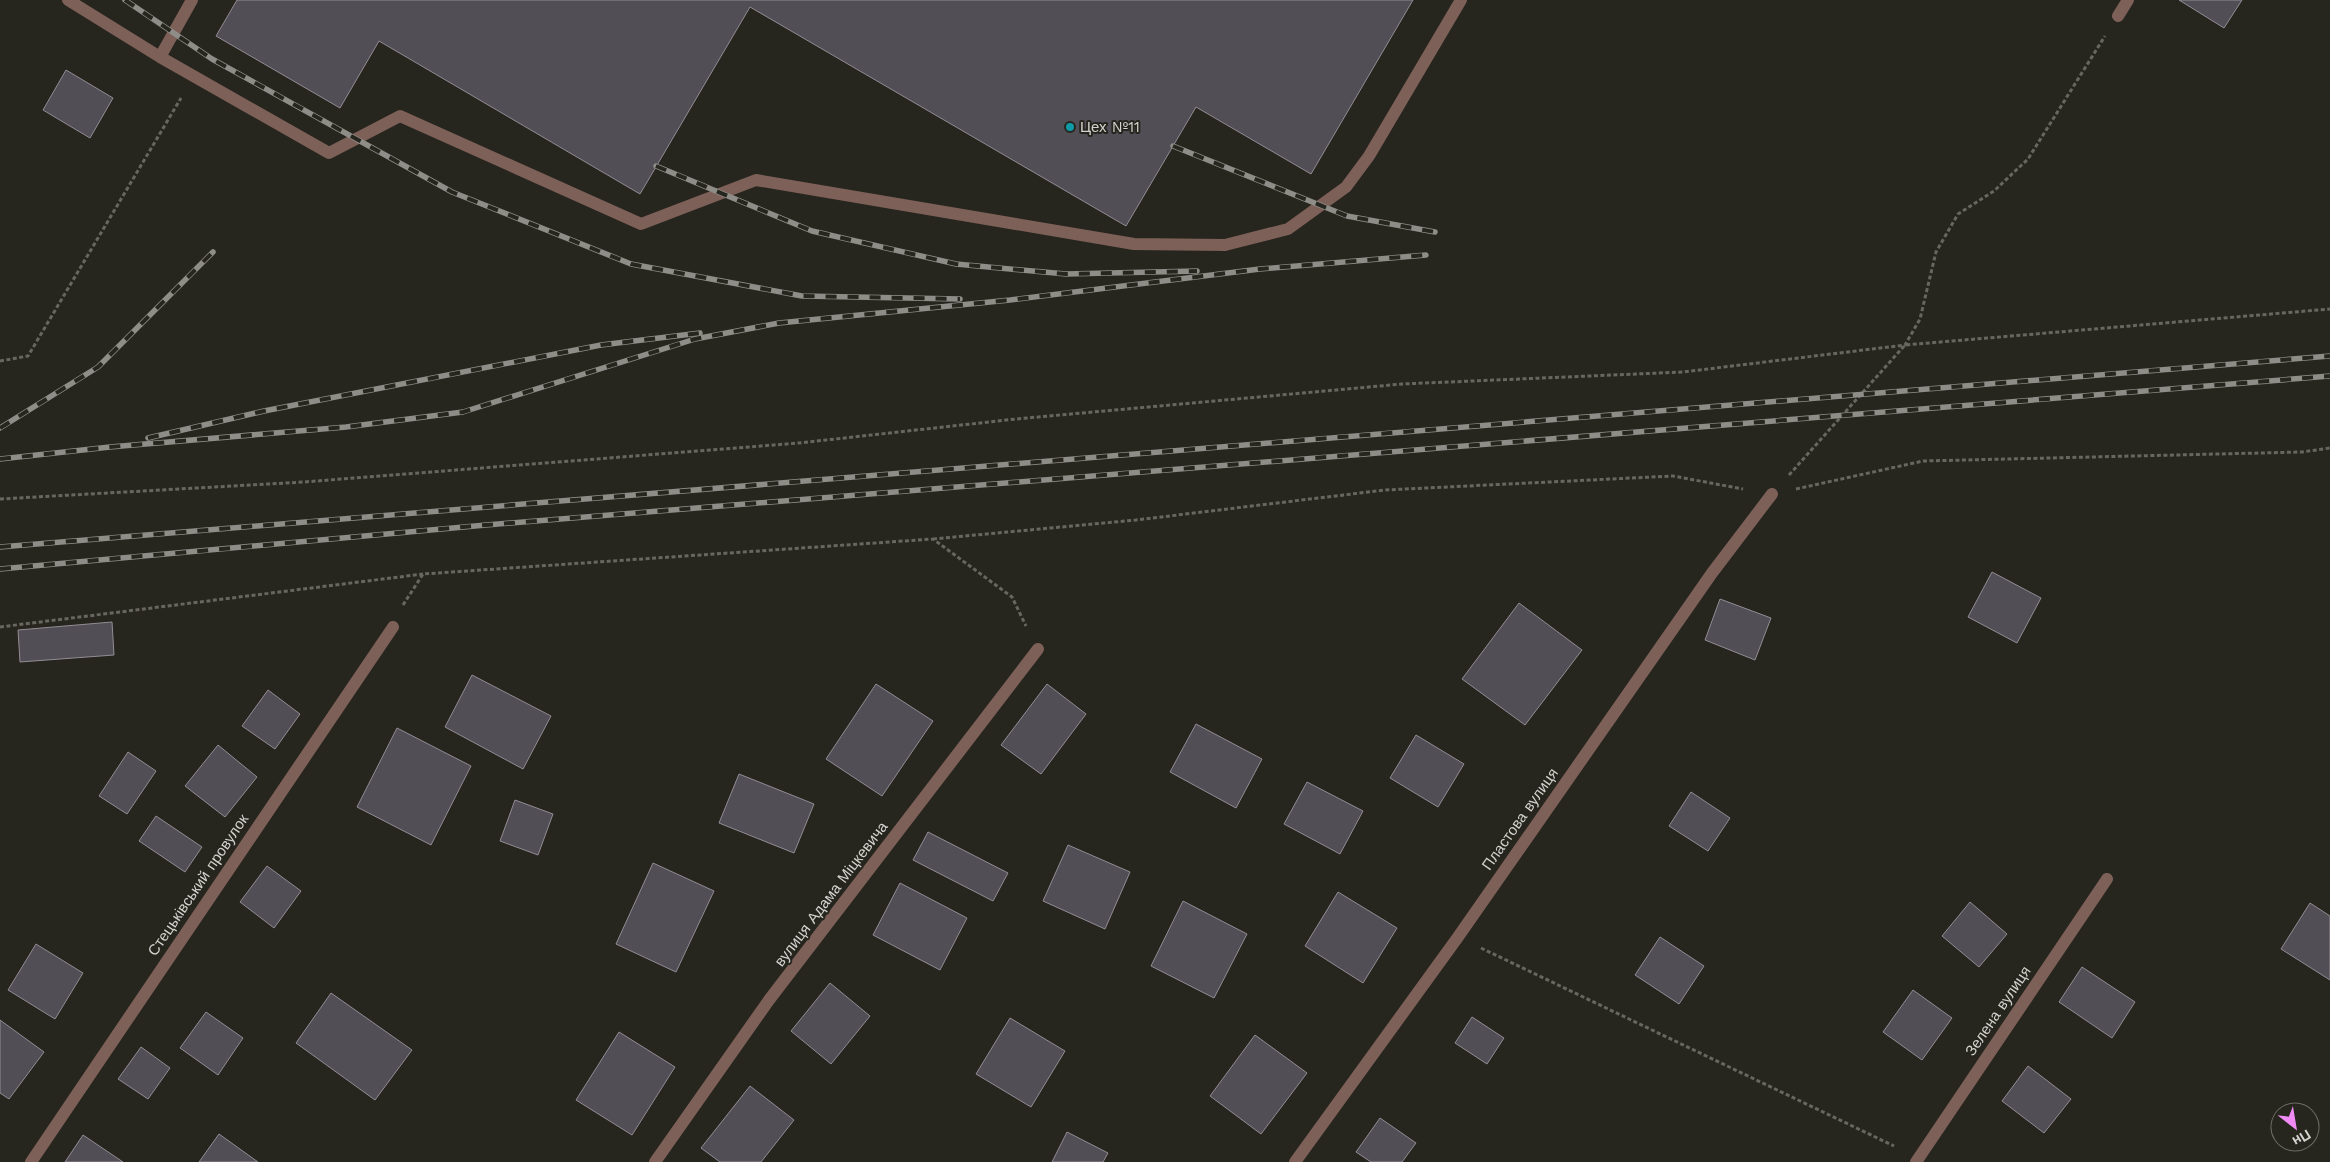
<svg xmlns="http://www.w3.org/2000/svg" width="2330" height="1162" font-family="'Work Sans',sans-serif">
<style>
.building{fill:#524e55;stroke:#928d95}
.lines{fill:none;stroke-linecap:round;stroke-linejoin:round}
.path{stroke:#686660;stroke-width:3;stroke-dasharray:4 2.5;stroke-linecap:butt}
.minor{stroke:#7d6058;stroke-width:12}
.rail-casing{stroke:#8f8d88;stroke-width:5.5}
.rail{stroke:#26251e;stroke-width:4;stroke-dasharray:11;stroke-linecap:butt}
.culture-dot{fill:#0f9aa8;stroke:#26251e;stroke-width:2}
.labels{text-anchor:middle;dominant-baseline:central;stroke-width:4;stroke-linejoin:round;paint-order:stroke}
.poi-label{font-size:15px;fill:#d5d3cf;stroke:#26251e;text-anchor:start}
.street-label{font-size:15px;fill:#d5d3cf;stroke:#26251e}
</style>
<rect width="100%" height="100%" fill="#26251e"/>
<!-- building -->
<path class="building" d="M237,0H1413L1311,174L1196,107L1126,226L750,7L640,194L379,41L340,108L216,36Z
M2179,0H2242L2224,28Z
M66,70L113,98L90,138L43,110Z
M1992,572L2041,598L2017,643L1968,617Z
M1720,599L1771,618L1755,660L1705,640Z
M1519,603L1582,650L1525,725L1462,679Z
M112,622L114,655L20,662L18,630Z
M472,675L551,716L523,769L445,727Z
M876,684L933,721L882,796L826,759Z
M1047,684L1086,714L1041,774L1001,745Z
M268,690L300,714L275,749L242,726Z
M1196,724L1262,759L1236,808L1170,772Z
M397,728L471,766L431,845L357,807Z
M1416,735L1464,764L1438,807L1390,778Z
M218,745L257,777L225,817L185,786Z
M128,752L156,771L127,814L99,796Z
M739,774L814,804L794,853L719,823Z
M1307,782L1363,811L1340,854L1284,824Z
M1691,792L1730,818L1708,851L1669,826Z
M515,800L553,814L538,855L500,841Z
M156,816L202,847L185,872L139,841Z
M928,832L1008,873L993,901L913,860Z
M1068,845L1130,872L1105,929L1043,901Z
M653,863L714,891L676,972L616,944Z
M267,866L301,891L274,928L240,902Z
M900,883L967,918L940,970L873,935Z
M1338,892L1397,928L1363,983L1305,946Z
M1183,901L1247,934L1214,998L1151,966Z
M1970,902L2007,934L1979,967L1942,936Z
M2310,903L2330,916V980L2281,949Z
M1660,937L1704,966L1679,1004L1635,975Z
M36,944L83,973L55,1019L8,990Z
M2082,967L2135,1002L2112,1038L2059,1002Z
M830,983L870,1016L831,1064L791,1031Z
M1913,990L1952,1018L1922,1060L1883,1032Z
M331,993L412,1050L375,1100L296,1043Z
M206,1012L243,1038L218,1075L180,1048Z
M1472,1017L1504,1038L1487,1064L1455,1043Z
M1010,1018L1065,1051L1031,1107L976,1074Z
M0,1020L44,1052L9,1099L0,1093Z
M619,1032L675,1067L632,1135L576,1100Z
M1255,1035L1307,1073L1261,1134L1210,1096Z
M141,1047L170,1068L148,1099L118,1079Z
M2028,1066L2071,1099L2044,1133L2002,1101Z
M750,1086L794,1120L761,1162H720L701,1148Z
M1380,1118L1416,1143L1402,1162H1371L1356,1152Z
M1067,1132L1108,1153L1103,1162H1052Z
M219,1134L258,1162H199Z
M83,1135L123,1162H65Z"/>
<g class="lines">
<!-- path -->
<path class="path" d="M0,361L28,356L181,98
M1789,475L1905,345L2330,309
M1796,489L1923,461L2302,452L2330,448
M0,499L304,482L799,443L1016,419L1402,384L1683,372L1905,345L1920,319L1936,252L1958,214L1994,191L2028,159L2105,36
M933,539L1136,520L1385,490L1673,476L1743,489
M403,605L423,574L933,539L1012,597L1026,626
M0,627L423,574
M1481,948L1894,1146"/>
<!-- minor -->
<path class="minor" d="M68,0L160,57L329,153L400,116L641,224L756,180L1134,244L1225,245L1288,229L1346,187L1369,156L1461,0
M2118,16L2128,0
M160,57L192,0
M31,1162L393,627
M655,1162L769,1000L1038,649
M1295,1162L1458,937L1712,573L1772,494
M1916,1162L2107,879"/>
<defs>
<path id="rail" d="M125,0L212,59L452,192L631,264L802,296L960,299
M1173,146L1347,216L1435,232
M656,166L812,231L956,264L1066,274L1197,271
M0,428L98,367L213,252
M148,438L264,411L601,345L700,333
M0,459L110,447L346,427L463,412L695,339L779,323L1010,300L1260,269L1426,255
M0,547L2330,356
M0,569L486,525L2330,376"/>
</defs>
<!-- rail casing -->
<use href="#rail" class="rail-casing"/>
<!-- rail -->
<use href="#rail" class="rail"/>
</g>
<!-- markers -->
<circle class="culture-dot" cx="1070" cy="127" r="5"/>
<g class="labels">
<!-- poi labels -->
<g class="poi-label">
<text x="1080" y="127">Цех №11</text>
</g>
<!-- street labels -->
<g class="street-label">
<text transform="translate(1520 819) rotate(-55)">Пластова вулиця</text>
<text transform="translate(198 885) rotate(-56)">Стецьківський провулок</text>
<text transform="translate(831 894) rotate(-53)">вулиця Адама Міцкевича</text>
<text transform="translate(1998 1011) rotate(-56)">Зелена вулиця</text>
</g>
</g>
<!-- north arrow -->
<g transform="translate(2295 1127) rotate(149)"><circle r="24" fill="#26251e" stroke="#6c6b65"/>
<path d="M0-4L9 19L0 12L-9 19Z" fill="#f08bf5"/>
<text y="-8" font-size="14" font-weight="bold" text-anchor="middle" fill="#d5d3cf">Пн</text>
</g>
</svg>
